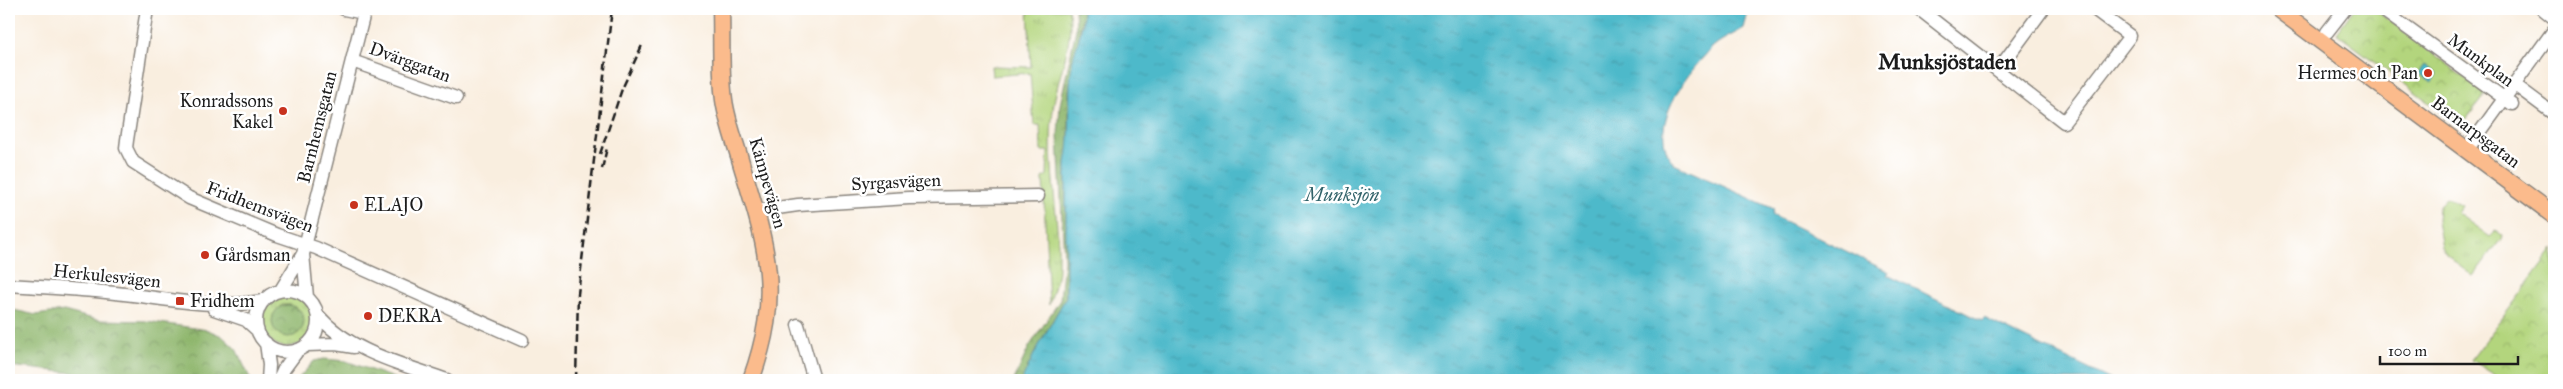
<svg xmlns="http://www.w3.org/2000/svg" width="2563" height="389" font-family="'IM FELL Great Primer',serif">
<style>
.grass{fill:url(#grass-tufts);stroke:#68784c;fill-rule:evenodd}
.forest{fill:url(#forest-crowns);stroke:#556944}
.park{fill:url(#park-crowns);stroke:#68784c}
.water{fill:url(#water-ripples);stroke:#356a73}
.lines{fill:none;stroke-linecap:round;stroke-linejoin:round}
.minor-casing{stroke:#8a857e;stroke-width:15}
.major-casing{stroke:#8a857e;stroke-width:19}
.minor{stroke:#fff;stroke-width:12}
.major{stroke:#fbbb8c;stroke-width:16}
.rail{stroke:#1c1c1c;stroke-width:2.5;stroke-dasharray:8 4;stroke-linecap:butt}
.poi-dot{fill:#c8321e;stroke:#fff;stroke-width:2}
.labels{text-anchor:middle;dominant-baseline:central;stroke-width:5;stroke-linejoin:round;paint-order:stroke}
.street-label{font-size:18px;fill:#1c1c1c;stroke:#fff}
.poi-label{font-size:18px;fill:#1c1c1c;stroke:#fff;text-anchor:start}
.water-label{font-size:19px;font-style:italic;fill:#32636a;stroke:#fff}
.district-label{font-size:22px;font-weight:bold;fill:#1c1c1c;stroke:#fff}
</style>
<defs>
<pattern id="grass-tufts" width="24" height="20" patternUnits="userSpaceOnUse" patternTransform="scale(1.25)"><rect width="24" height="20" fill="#b3d57d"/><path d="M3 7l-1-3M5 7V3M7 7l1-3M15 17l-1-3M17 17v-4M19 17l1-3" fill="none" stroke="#99b66b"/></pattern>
<pattern id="forest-crowns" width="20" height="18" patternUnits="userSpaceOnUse" patternTransform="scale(1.25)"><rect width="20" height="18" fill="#8eb66c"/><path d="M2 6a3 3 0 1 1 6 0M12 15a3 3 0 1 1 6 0" fill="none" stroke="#739358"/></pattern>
<pattern id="park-crowns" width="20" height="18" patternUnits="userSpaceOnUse" patternTransform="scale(1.25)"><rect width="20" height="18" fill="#b3d57d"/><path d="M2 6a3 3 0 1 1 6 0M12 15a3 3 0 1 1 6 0" fill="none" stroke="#99b66b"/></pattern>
<pattern id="water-ripples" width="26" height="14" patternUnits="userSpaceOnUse" patternTransform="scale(1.25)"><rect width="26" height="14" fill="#4eb9ca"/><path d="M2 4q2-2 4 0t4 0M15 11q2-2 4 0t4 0" fill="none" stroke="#449ead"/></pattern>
</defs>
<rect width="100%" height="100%" fill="#fff"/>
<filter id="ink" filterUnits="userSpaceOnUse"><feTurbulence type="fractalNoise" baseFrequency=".02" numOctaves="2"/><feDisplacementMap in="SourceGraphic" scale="10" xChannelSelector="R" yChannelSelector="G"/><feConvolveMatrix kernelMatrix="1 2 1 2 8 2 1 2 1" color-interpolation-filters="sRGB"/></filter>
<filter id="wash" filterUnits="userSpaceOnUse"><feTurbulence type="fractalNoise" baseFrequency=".0096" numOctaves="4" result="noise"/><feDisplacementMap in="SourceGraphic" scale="20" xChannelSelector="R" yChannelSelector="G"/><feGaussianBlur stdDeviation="1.12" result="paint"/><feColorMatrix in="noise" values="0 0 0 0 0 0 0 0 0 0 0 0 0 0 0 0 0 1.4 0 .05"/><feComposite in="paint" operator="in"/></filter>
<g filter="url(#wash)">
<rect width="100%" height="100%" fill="#f9eedf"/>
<!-- grass -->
<path class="grass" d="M1028,9H1068C1076,34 1058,77 1054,103C1045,158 1060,213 1058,268C1058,280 1052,294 1049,305L1043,178L1047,175L1048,151H1041L1040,125H1034L1030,73L992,76L991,66L1031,67Z
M2446,197L2462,206L2457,213L2490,237L2496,231L2502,235L2501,239L2473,276L2454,262L2442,248L2437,220L2438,208Z
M282,295C317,292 326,338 293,346C261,353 249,306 282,295ZM282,305H291L303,313V326L295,335L282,336L273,325V316Z"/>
<!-- forest -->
<path class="forest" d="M1075,9H1082L1083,14L1069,90V146L1066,163V297L1034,354L1022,380H1014L1029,347L1060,300L1064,260L1058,135L1060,105L1076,29Z
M272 321a16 16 0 1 1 32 0a16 16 0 1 1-32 0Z
M9,309L36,315L64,311L97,320L146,321L208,330L222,336L236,349L251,380H138L9,366Z
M324,359L346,361L399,380H297L314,361Z"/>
<!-- park -->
<path class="park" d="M2354,9H2374L2486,93L2461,126L2336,33Z
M2554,249V380H2503L2471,360Z"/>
<!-- water -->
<path class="water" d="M1082,9H1749L1744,28C1735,34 1722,39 1714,46C1687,73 1644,127 1674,164L1774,209L1772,215L1889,272L1887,275L1982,321L1984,318L2111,380H1022L1034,354L1066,297V163C1073,129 1066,93 1073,59C1076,44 1086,24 1082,9Z
M2424,65L2438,75L2432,83L2418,73Z"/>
</g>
<g filter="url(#ink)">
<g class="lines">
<defs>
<path id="minor" d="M147,9L127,140L126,148L133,162L189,198L277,235L316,248L522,340
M344,9L364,13
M1919,9L2064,122L2130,36L2094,9
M2381,9L2512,104
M2543,9L2554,18
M2327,32L2345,9
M352,61L456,98
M1998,70L2043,9
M2515,85L2554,114
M2467,150L2554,30
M756,211L798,205L909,198L1038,196
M303,254L307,297
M9,285C44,287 80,289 115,293C165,298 213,310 263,301
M281,290L303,254L365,9
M256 321a31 31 0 1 1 62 0a31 31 0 1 1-62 0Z
M214,309L246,320L257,330
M317,314C349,352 402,364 447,380
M798,325L814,380
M266,343L269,365L268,380
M307,345L336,344L354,347
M279,380L284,369L298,350"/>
<path id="major" d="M721,9C722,39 720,70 724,100C727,122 736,144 742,166C768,250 782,294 751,380
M2278,9L2554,215"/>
</defs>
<!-- minor casing -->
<use href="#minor" class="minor-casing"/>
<!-- major casing -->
<use href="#major" class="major-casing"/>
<!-- minor -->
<use href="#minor" class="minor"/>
<!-- major -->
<use href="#major" class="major"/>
<!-- rail -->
<path class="rail" d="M600,154L622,89L643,43
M602,169L607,148
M576,380L578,294L612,9"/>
</g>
</g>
<!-- markers -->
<g class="poi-dot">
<circle cx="2428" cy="73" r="5"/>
<circle cx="283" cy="111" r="5"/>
<circle cx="354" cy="205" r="5"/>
<circle cx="205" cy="255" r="5"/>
<rect x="175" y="296" width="10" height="10" rx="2.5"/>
<circle cx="368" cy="316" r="5"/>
</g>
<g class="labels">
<!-- street labels -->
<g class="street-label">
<text transform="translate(2481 60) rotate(36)">Munkplan</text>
<text transform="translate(410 62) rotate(20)">Dvärggatan</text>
<text transform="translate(317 127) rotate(-76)">Barnhemsgatan</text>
<text transform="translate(2476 132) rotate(37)">Barnarpsgatan</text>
<text transform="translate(896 182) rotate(-3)">Syrgasvägen</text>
<text transform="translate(768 183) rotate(74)">Kämpevägen</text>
<text transform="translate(260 207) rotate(21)">Fridhemsvägen</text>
<text transform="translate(107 276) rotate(6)">Herkulesvägen</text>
</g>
<!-- poi labels -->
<g class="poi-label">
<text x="2418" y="73" text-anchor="end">Hermes och Pan</text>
<text x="273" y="101" text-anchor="end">Konradssons<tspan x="273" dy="21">Kakel</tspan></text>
<text x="364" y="205">ELAJO</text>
<text x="215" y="255">Gårdsman</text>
<text x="190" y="301">Fridhem</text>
<text x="378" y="316">DEKRA</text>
</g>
<!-- water labels -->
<g class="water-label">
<text x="1342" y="194">Munksjön</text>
</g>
<!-- district labels -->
<g class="district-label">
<text x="1947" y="61">Munksjöstaden</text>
</g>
</g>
<!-- margin -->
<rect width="2563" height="389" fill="none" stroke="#fff" stroke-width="30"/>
<!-- scale -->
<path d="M2380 356v8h138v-8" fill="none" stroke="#1c1c1c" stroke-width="2.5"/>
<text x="2388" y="356" font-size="15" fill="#1c1c1c" stroke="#ffffff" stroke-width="4" paint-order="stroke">100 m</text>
</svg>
